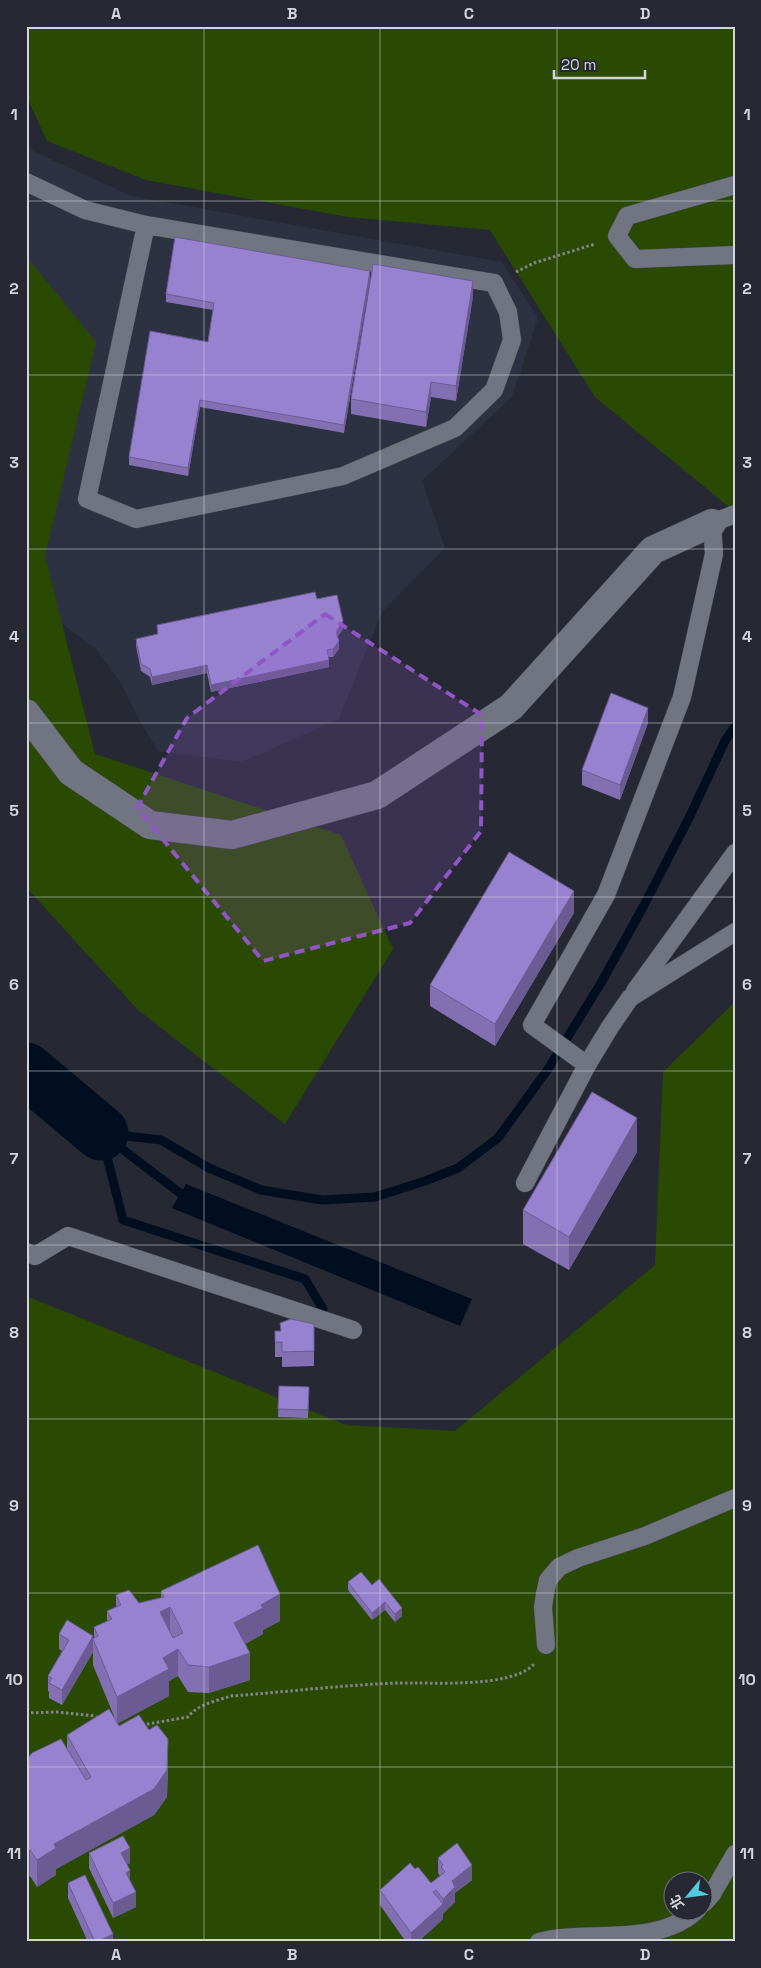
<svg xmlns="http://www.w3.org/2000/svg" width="761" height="1968" font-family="'Space Grotesk','Noto Sans TC',sans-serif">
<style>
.built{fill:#2d3242}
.green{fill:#2a4a03;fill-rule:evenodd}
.water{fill:#000e20}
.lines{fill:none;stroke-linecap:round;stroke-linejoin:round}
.stream{stroke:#000e20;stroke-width:9}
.river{stroke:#000e20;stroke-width:55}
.service-casing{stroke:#42444d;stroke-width:19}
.minor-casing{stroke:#42444d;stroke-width:29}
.path{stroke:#83858e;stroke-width:3;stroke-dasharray:2.5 2.5;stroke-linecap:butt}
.service{stroke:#717581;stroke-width:18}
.minor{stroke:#717581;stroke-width:28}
.wall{fill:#8270b3}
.shaded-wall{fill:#6a5b92}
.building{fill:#9782d0;stroke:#6a5b92;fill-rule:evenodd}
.marked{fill:#9156c6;fill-opacity:0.2;stroke:#9156c6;stroke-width:4;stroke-dasharray:10 6;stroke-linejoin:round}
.grid{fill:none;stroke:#d3d5dc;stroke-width:1;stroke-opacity:0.55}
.neatline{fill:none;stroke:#d3d5dc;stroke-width:2}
.grid-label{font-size:16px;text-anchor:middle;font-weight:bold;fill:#d3d5dc}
</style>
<rect width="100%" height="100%" fill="#262933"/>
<!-- built -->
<path class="built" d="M26,141L33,151L131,196L502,262L538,318L512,397L422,481L445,548L382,612L339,719L242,762L158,751L140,721L122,685L97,650L43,609L26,294Z"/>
<!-- green -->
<path class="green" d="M26,26H735V512L595,397L490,230L348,217L146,180L47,141L26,95Z
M26,256L96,342L45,556L95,754L341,835L393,949L285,1124L138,1010L26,887Z
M735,1002V1942H26V1296L346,1425L455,1431L655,1265L663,1072ZM674,1880H704V1910H674Z"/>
<!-- water -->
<path class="water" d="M186,1184L472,1299L460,1326L172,1208Z"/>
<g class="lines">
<!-- stream -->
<path class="stream" d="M101,1133L161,1140L209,1168L261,1190L322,1200L375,1197L425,1181L458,1168L498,1138L548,1069L601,983L643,907L689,818L725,741L735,726
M101,1133L180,1193L189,1197
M101,1133L123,1220L305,1279L323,1309"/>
<!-- river -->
<path class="river" d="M26,1070L101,1133"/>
<defs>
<path id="service" d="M26,182L85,210L146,225L494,283L508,312L512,340L494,390L455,428L343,476L136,519L87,499L146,225
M735,185L627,216L617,236L635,259L735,255
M635,991L735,853
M587,1065L532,1025L606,895L682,697L714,554L712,523L735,514
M525,1183L587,1065L610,1027L630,998L735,932
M26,1252L35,1256L68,1236L353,1330
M546,1645L543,1607L545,1594L548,1580L559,1567L578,1558L645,1536L735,1498
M704,1903L712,1894L735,1854
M539,1942C587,1929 657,1948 697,1910"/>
<path id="minor" d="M26,713L71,772L150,825L232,835L377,795L511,707L653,550L712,523"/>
</defs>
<!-- service casing -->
<use href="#service" class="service-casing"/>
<!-- minor casing -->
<use href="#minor" class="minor-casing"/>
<!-- path -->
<path class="path" d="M516,272L534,263L595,244
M26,1713L56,1712L95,1716L99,1719
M142,1725L188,1717C198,1704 216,1701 231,1696C286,1692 342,1685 398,1683C430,1682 511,1689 534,1664"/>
<!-- service -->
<use href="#service" class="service"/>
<!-- minor -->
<use href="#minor" class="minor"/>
</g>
<!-- wall -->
<path class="wall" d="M370,279L344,433L200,407L188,476L129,465V457L208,342L213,310L166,302V294Z
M473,296L456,401L431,397L426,427L351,414V399Z
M317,599L343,629L337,637L339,649L333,657H329V667L211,692L207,673L152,685L150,677L141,671L136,646V639L157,634V625Z
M648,723L620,800L582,785V770Z
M574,913L495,1046L430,1006V985Z
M637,1152L569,1270L523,1244V1210Z
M314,1324V1366L282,1367V1357H275V1331H280Z
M279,1386L309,1387L308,1418L278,1417Z
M348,1582L372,1585L402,1616L395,1622L385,1610L372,1620L348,1590Z
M161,1591L280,1621L263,1630V1634L245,1644L250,1680L209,1693L188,1692L178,1676L169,1681V1696L118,1723L119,1726L168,1766L167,1797L154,1815L56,1869V1875L37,1887L30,1876L26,1879V1760L67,1750V1735L114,1716L93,1665V1652L62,1705L49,1698V1692L48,1691V1676L62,1651L59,1649V1634L93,1638H94V1627L107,1621V1611L116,1607V1595L139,1603L161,1598Z
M89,1853L130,1863L127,1865L136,1907L113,1918L89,1868Z
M438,1858L472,1880L455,1893V1902L443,1913V1919L418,1942H406L380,1905V1890L431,1883L440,1876L438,1873Z
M68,1883L113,1942H88L68,1898Z"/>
<!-- shaded-wall -->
<path class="shaded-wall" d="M370,271V279L344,433V425Z
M473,281V296L456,401V386Z
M431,382V397L426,427V412Z
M200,400V407L188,476V468Z
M343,621V629L336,639V632Z
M339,641V649L333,657V649Z
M329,660V667L211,692V685Z
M207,665V673L152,685V677Z
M648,708V723L620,800V785Z
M574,891V913L495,1046V1024Z
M637,1118V1152L569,1270V1237Z
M280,1594V1621L263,1630V1634L234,1650V1623L261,1605Z
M385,1602V1610L372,1620V1613Z
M170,1607V1633L160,1612Z
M402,1608V1616L395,1622V1614Z
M93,1636V1652L62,1705V1690Z
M178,1649V1676L169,1681V1696L117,1724V1697L163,1658Z
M250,1653V1680L209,1693V1667Z
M168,1739V1766L167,1797L154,1815L56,1869V1875L37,1887V1860Z
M130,1848V1863L121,1868V1853Z
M30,1850V1876L26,1879V1852Z
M472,1865V1880L455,1893V1902L443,1914V1899L452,1881Z
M130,1870V1885L126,1873Z
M136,1892V1907L113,1918V1903Z
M443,1904V1919L418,1942H411V1933Z
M113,1934V1942H97Z"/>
<!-- building -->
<path class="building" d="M175,237L370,271L344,425L200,400L188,468L129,457L150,331L208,342L214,303L166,294Z
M373,264L473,281L456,386L431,382L426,412L351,399Z
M315,592L317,599L337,595L343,621L336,632L339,641L333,649L327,650L329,660L211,685L207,665L152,677L150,669L141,664L136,639L158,634L157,625Z
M611,693L648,708L620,785L582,770Z
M509,852L574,891L495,1024L430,985Z
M592,1092L637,1118L569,1237L523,1210Z
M291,1319L314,1324V1351L282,1352V1342H275V1331H281L280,1323Z
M279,1386L309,1387L308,1410L278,1409Z
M258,1545L280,1594L261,1605L263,1608L234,1623L250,1653L209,1667L188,1665L178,1649L163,1658L169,1669L117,1697L93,1639L98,1636L94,1627L112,1619L107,1611L121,1605L116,1595L129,1590L139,1603L164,1597L161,1591ZM170,1607L183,1633L173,1638L160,1612Z
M361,1572L372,1585L379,1579L402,1608L395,1614L385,1602L372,1613L348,1582Z
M67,1620L93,1636L62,1690L49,1683L52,1678L48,1676L69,1640L59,1634Z
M109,1709L119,1726L139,1715L149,1730L157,1725L168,1739L167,1770L154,1789L54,1844L56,1848L37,1860L30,1850L26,1852V1760L32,1753L61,1739L86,1780L91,1777L67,1735Z
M123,1836L130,1848L121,1853L130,1870L126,1873L136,1892L113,1903L89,1853Z
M457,1843L472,1865L452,1881L455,1887L443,1899L436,1890L433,1892L443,1904L411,1933L380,1890L410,1863L415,1869L418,1867L431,1883L445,1872L441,1867L443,1865L438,1858Z
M85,1875L113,1934L97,1942H95L68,1883Z"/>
<!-- marked area -->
<path class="marked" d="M325,614L482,715L481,831L410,923L263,961L137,808L187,718Z"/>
<!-- grid -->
<path class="grid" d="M204,26V1942M380,26V1942M557,26V1942M26,201H735M26,375H735M26,549H735M26,723H735M26,897H735M26,1071H735M26,1245H735M26,1419H735M26,1593H735M26,1767H735"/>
<!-- border -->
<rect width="761" height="1968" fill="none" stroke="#262933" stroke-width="55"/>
<!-- north arrow -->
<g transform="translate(688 1896) rotate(241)"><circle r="24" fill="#262933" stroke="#6b6e77"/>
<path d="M0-4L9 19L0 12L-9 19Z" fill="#55cadf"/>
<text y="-8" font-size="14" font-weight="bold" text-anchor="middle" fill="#d3d5dc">北</text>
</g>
<!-- scale -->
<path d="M554 70v8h91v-8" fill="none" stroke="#d3d5dc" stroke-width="2.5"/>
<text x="561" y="70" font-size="15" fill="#d3d5dc" stroke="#262933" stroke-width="4" paint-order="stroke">20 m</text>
<rect x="28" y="28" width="706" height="1912" class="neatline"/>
<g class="grid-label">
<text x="116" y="19">A</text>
<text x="292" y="19">B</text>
<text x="469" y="19">C</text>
<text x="645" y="19">D</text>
<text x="14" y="120">1</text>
<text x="747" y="120">1</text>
<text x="14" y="294">2</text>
<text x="747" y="294">2</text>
<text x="14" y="468">3</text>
<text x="747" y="468">3</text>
<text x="14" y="642">4</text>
<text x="747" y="642">4</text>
<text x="14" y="816">5</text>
<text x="747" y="816">5</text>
<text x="14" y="990">6</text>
<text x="747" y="990">6</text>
<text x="14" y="1164">7</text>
<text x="747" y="1164">7</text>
<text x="14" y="1338">8</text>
<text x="747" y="1338">8</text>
<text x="14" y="1511">9</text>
<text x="747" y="1511">9</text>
<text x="14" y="1685">10</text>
<text x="747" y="1685">10</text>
<text x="14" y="1859">11</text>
<text x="747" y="1859">11</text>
<text x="116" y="1960">A</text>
<text x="292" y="1960">B</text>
<text x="469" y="1960">C</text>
<text x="645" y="1960">D</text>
</g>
</svg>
